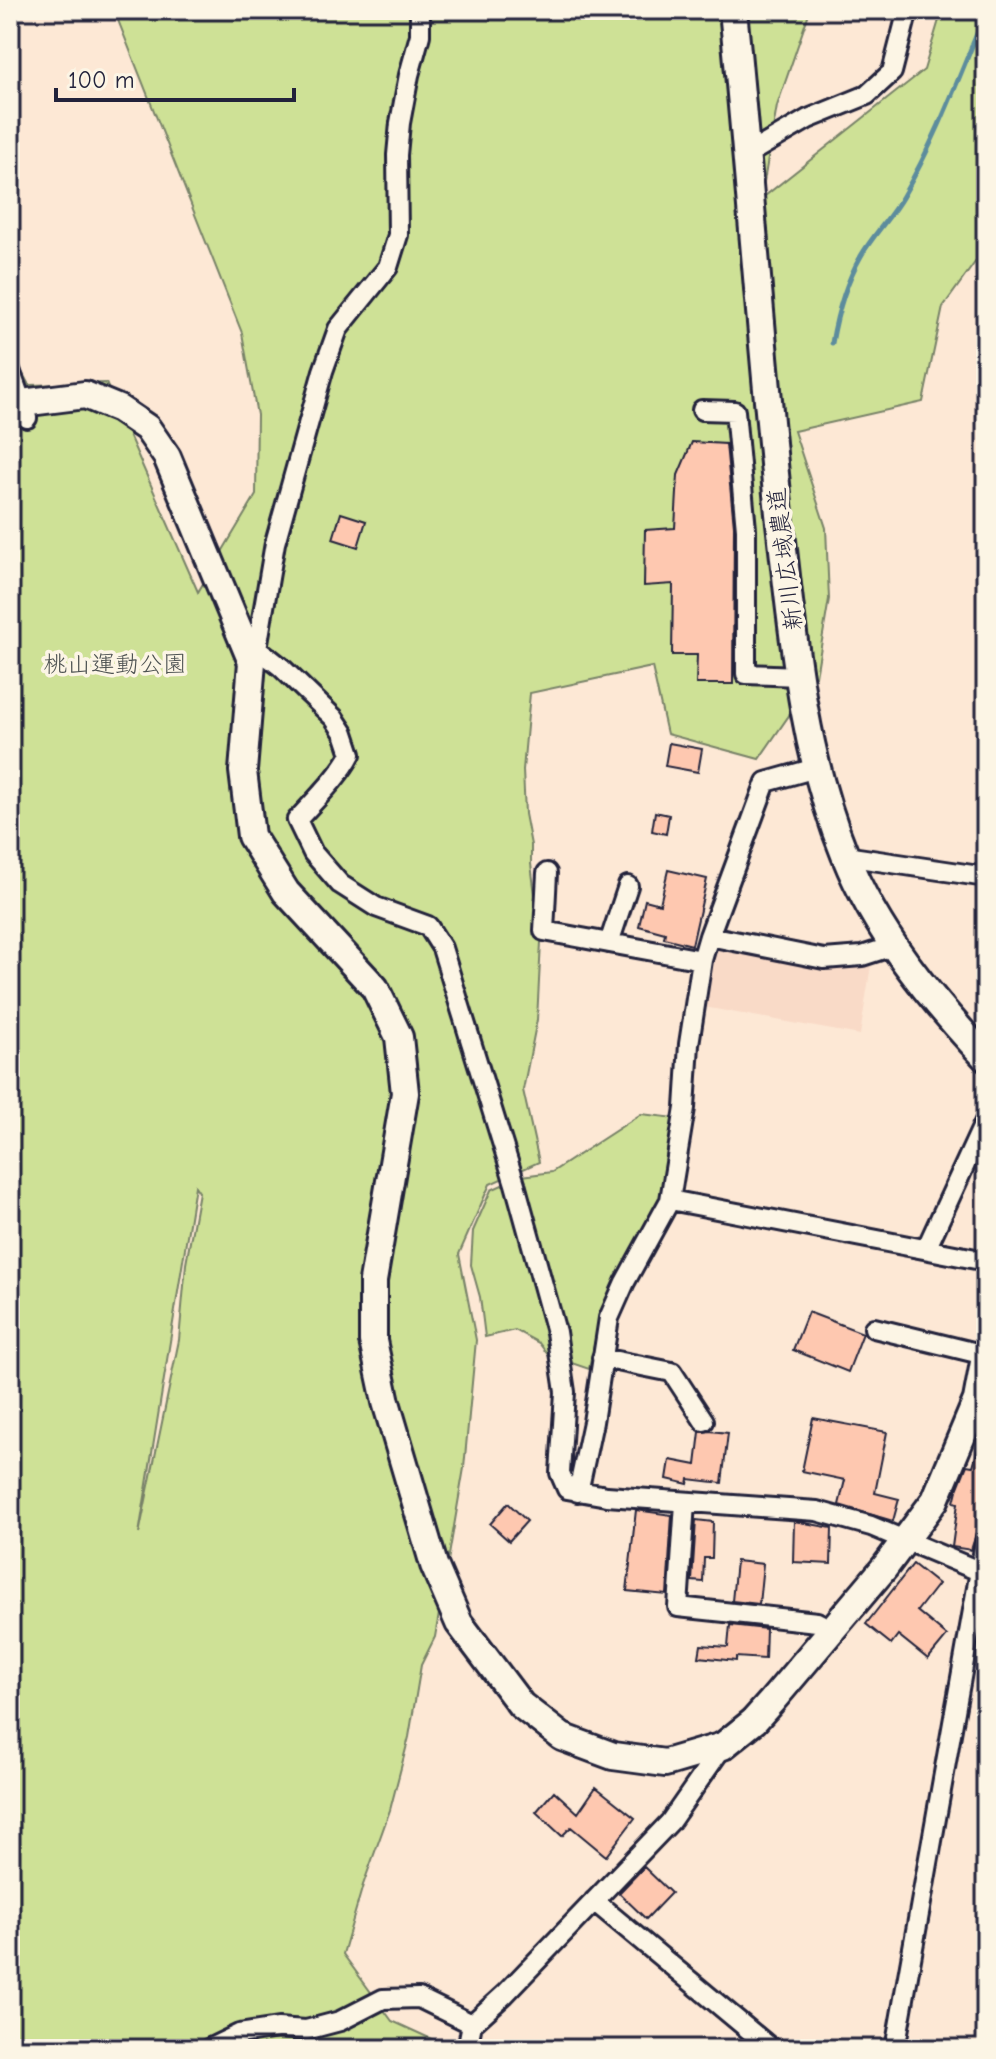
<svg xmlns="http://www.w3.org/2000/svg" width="996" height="2059" font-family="'Comic Neue','Klee One',sans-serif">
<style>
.built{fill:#f9dac7}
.green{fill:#cee196;stroke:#788268;stroke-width:2;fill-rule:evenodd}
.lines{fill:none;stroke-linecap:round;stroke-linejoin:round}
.stream{stroke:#5c8c9d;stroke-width:5}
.building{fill:#fec8b0;stroke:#22223b;stroke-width:2}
.street-casing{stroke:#22223b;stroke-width:24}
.secondary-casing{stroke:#22223b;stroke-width:32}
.street{stroke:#fcf5e5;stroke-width:18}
.secondary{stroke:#fcf5e5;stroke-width:26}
.labels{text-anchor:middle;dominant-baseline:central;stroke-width:7;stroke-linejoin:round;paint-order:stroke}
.street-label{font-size:24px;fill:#22223b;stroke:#fcf5e5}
.park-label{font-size:24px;fill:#4d5252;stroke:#fcf5e5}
</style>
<rect width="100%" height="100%" fill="#fde8d5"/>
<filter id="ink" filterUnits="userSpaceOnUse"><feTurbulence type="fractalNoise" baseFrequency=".0125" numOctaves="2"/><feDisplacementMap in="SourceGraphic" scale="16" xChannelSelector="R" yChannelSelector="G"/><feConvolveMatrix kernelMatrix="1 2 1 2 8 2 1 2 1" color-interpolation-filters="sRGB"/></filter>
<g filter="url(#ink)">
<!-- built -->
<path class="built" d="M713,945L824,964L871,965L860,1035L704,1007Z"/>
<!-- green -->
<path class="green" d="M114,10H810L777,106L761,199L924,70L942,10H986V247L943,307L923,402L794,431L826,528L829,599L816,676L759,759L667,734L652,667L530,693L523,770L525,814L531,845V864L541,942L537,1020L523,1090L539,1162L490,1184L459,1254L476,1340L464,1468L435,1637L421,1665L409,1737L390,1810L363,1885L343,1954L392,2021L438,2042V2049H10V350L29,385L106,383L198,592L256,495L257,415L242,333ZM195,1186L199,1192L186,1264L179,1340L139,1534Z
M641,1114L676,1118L661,1197L609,1299L598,1326L589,1369L548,1355L539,1343L515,1330L485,1337L480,1297L471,1265L473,1231L491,1190L522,1176L552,1172Z"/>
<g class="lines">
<!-- stream -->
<path class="stream" d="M832,343C837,314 846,282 861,256C873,235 891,217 903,196C937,138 960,74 986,12"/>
</g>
<!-- building -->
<path class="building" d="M692,442L726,444L734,526L733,684H696L697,655H672L673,584L644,586L645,530L675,528L678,475Z
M341,513L366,521L358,547L333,539Z
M669,743L702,749L698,772L665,766Z
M655,812L669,815L666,834L652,831Z
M668,870L707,879L692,945L664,938L665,933L639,926L645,900L660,904Z
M808,1312L863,1333L848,1372L793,1350Z
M813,1418L887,1432L875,1493L899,1499L893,1521L839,1505L845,1480L802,1471Z
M710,1431L728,1433L722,1483L689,1479L688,1484L667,1479L670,1460L696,1465L700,1432Z
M982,1435H986V1473L978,1528L971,1550L952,1547L958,1503L954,1502L957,1490L967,1465L973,1466Z
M508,1503L527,1521L509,1541L490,1524Z
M636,1510L672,1515L667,1595L627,1591Z
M696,1520L713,1522L712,1558H704L703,1582L692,1581Z
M794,1521L832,1528L831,1564L793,1562Z
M736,1561L763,1564L759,1604L732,1601Z
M913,1564L938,1584L917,1611L947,1636L928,1659L898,1635L891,1644L866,1624Z
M730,1625L766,1629L765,1659L736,1657V1661L699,1657L701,1645L728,1647Z
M596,1787L635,1818L606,1856L571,1827L562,1836L536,1812L554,1791L578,1813Z
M644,1867L671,1893L646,1919L619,1893Z"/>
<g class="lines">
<defs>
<path id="street" d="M748,154L808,119L867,95L892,72L908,10
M10,370L27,418
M702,410L735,411L746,529V674L799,676
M258,649L281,667L334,718L344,733L351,754C340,776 314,801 297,820L313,853L340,884L376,907L428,926L442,948L515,1184L556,1332L565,1392L560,1473L567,1489L607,1496L817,1511L871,1526L986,1574
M255,660L275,543L323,371L338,329L388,267L398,235L397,155L400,123L409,75L420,35V10
M845,856L986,877
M547,873L544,931L702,960
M709,936L824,959L862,956L893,946
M609,943L628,886
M670,1200L986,1261
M926,1249L986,1119
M874,1328L985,1355L986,1357
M602,1358L672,1372L704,1421
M578,1492L593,1422L609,1318L625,1282L670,1200L685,1108L689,1044L702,960L709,936L766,782L816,768
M685,1503L678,1607L817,1622L831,1629
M594,1901L772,2049
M208,2049L239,2034L278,2028L306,2030L340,2021L383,1999L419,1998L472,2024
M467,2049L472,2024L505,1994L670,1822L723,1746
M895,2049L986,1537"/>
<path id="secondary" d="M733,10C750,181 762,353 780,523C793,635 802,750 845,855C876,933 930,998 986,1058
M10,409L22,403L85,395L119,409L147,428L167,457L252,662L243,771L251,836L286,892L375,988L399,1037L405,1093L373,1281V1341L386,1402L434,1565L459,1623L521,1705L562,1737L613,1756L665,1763L723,1746L754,1721L771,1702L885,1567L935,1500L977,1400L986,1352"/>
</defs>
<!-- street casing -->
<use href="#street" class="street-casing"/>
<!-- secondary casing -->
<use href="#secondary" class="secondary-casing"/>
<!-- street -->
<use href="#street" class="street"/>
<!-- secondary -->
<use href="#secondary" class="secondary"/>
</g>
</g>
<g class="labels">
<!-- street labels -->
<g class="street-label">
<text transform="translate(785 559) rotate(-97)">新川広域農道</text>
</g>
<!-- park labels -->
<g class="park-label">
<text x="115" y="664">桃山運動公園</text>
</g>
</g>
<!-- margin -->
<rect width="996" height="2059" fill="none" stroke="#fcf5e5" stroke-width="40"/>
<rect x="20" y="20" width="956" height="2019" fill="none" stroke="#22223b" stroke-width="3" filter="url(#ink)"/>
<!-- scale -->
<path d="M56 88v12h238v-12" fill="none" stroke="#22223b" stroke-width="4"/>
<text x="68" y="88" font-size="24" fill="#22223b" stroke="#fcf5e5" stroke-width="6" paint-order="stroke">100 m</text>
</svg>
